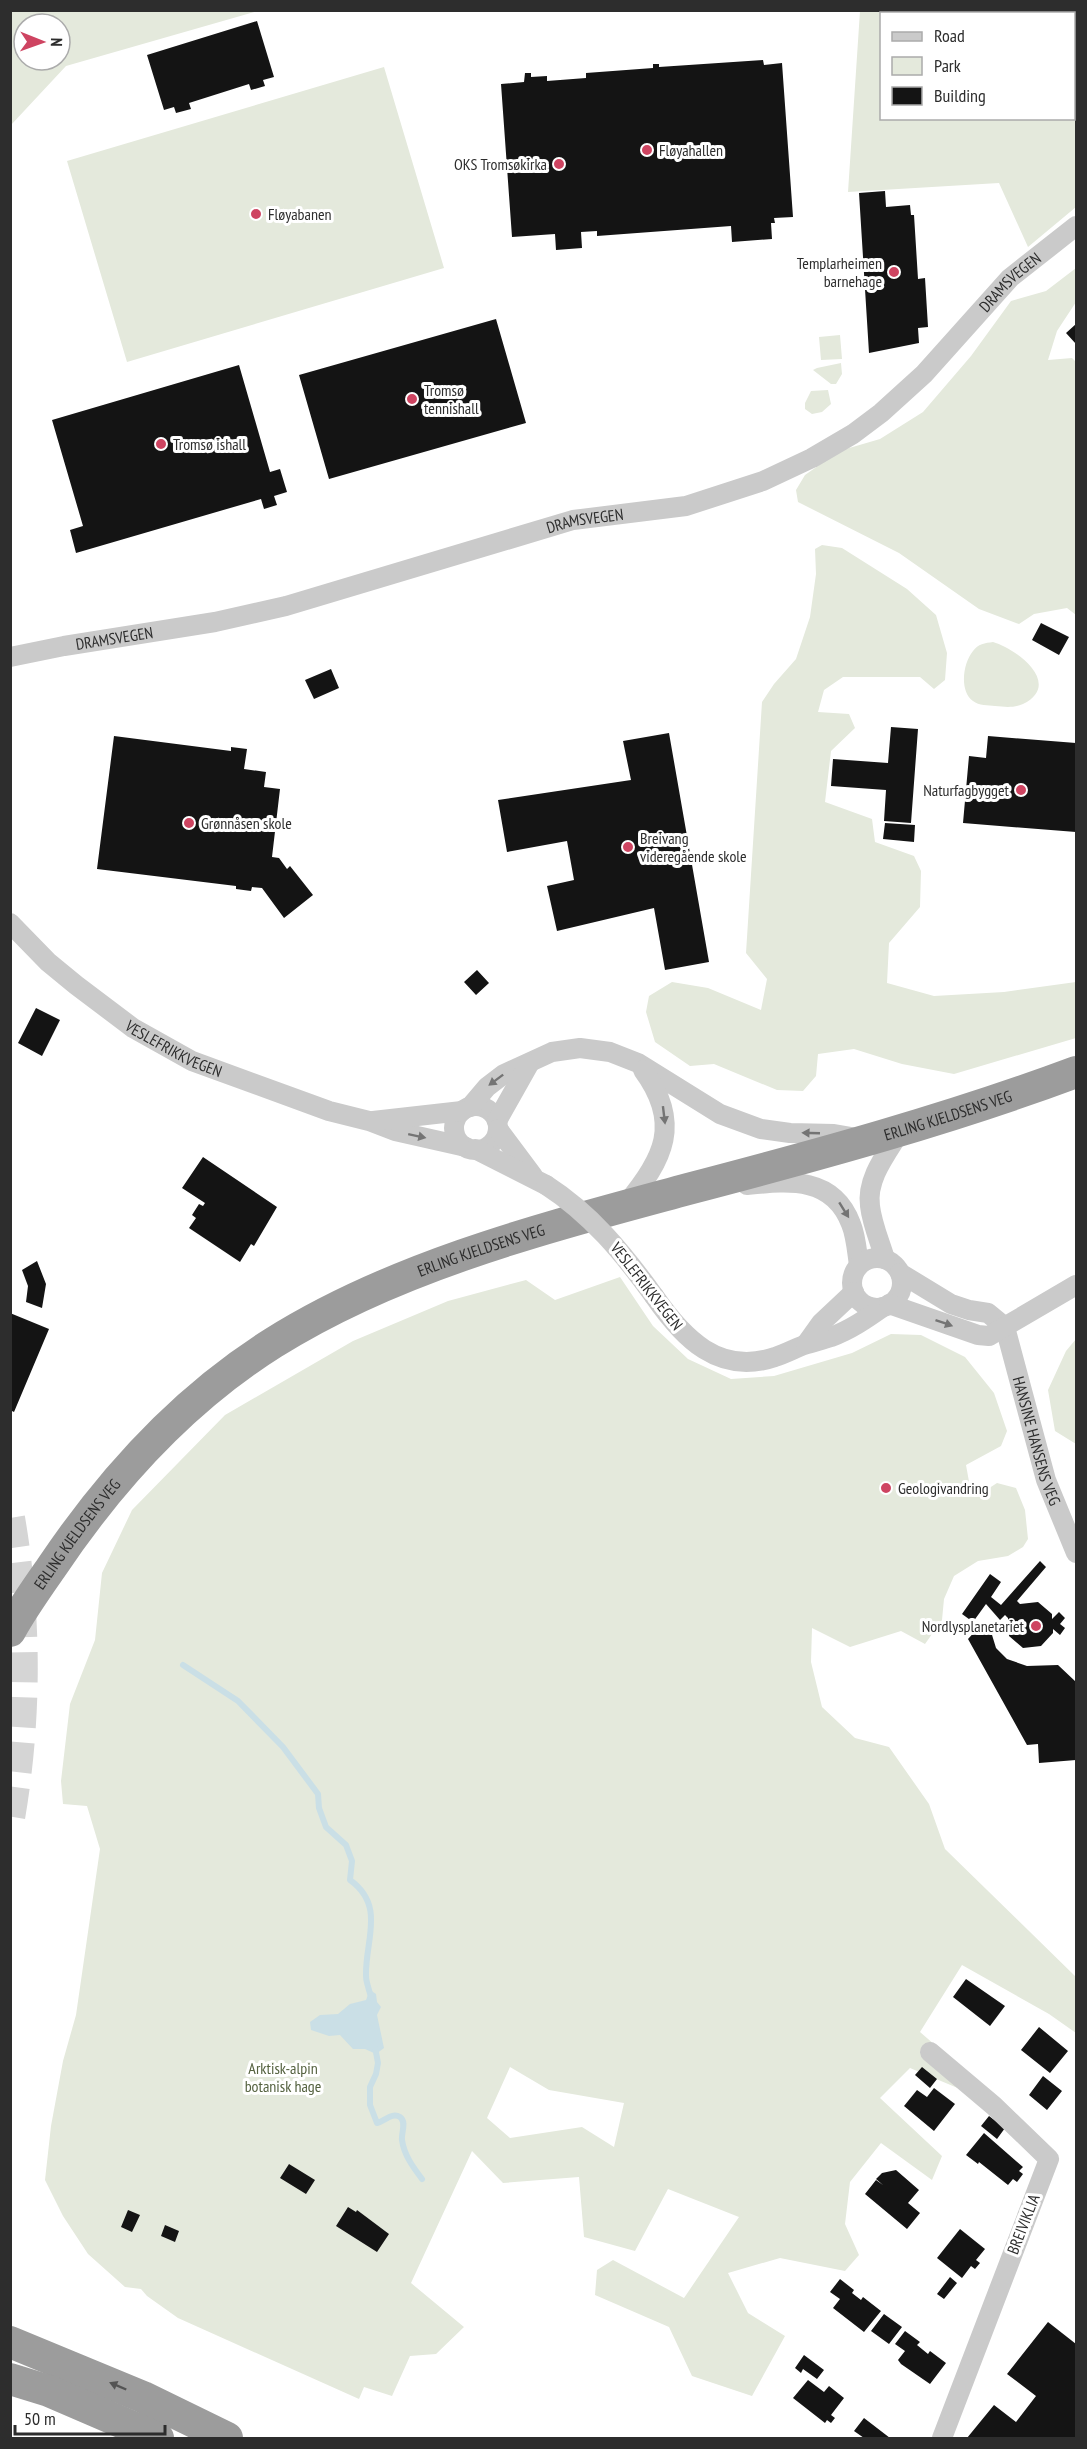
<svg xmlns="http://www.w3.org/2000/svg" width="1087" height="2449" font-family="'PT Sans Narrow',sans-serif">
<style>
.green{fill:#e4e9dc;fill-rule:evenodd}
.water{fill:#cadfe6}
.lines{fill:none;stroke-linecap:round;stroke-linejoin:round}
.stream{stroke:#cadfe6;stroke-width:6}
.building{fill:#141414}
.primary-tunnel{stroke:#d5d5d5;stroke-width:30;stroke-dasharray:30 15;stroke-linecap:butt}
.minor{stroke:#cacaca;stroke-width:20}
.trunk{stroke:#9c9c9c;stroke-width:32}
.minor-bridge{stroke:#cacaca;stroke-width:20}
.oneway{fill:#747474}
.oneway2{fill:#545454}
.poi-dot{fill:#ce4461;stroke:#fff;stroke-width:2}
.labels{text-anchor:middle;dominant-baseline:central;stroke-width:6;stroke-linejoin:round;paint-order:stroke}
.poi-label{font-size:16px;fill:#2d2d2d;stroke:#fff;text-anchor:start}
.street-label{font-size:16px;fill:#2d2d2d;stroke:#fff}
.park-label{font-size:16px;fill:#556240;stroke:#fff}
</style>
<rect width="100%" height="100%" fill="#fff"/>
<!-- green -->
<path class="green" d="M65,11L73,12L77,10L258,11L66,66L11,125V11ZM24,24H60V60H24Z
M860,11H1076V207L1028,247L999,183L848,192ZM882,14H1074V118H882Z
M384,67L444,268L127,362L67,161Z
M1076,268V302L1057,331L1048,360L1072,358L1076,362V615L1067,608L1034,614L1019,624L979,609L899,553L798,502L796,490L805,475L839,451L880,439L923,412L971,356L1011,301L1046,291Z
M840,335L842,359L821,360L819,337Z
M841,363L842,374L836,384H831L813,370L817,368Z
M828,390L831,404L822,412L812,414L805,409V403L811,391Z
M822,545L842,548L907,589L936,615L947,653L945,680L934,689L920,677H843L824,690L818,712L849,714L855,728L831,751L825,802L872,819L875,842L914,856L921,871L920,907L889,943L887,983L934,996L1004,992L1076,982V1038L954,1074L902,1064L854,1049L818,1054L816,1076L803,1091L777,1090L714,1064L690,1066L655,1042L646,1012L649,996L672,982L708,988L761,1010L767,979L746,953L762,702L774,684L796,659L810,617L816,574L815,549Z
M993,642C1017,649 1063,684 1023,704C1014,708 1005,707 995,706C988,705 979,706 973,701C959,691 963,663 973,651C978,644 985,643 993,642Z
M620,1277L653,1326L688,1359L731,1379L774,1376L852,1353L891,1334L921,1335L965,1357L994,1393L1007,1431L1001,1446L966,1465L970,1487L980,1494L997,1483L1016,1488L1025,1510L1028,1539L1023,1547L1008,1556L978,1561L954,1576L944,1599L942,1620L925,1644L901,1631L850,1647L812,1628L811,1662L822,1707L855,1738L889,1747L929,1804L945,1849L1076,1977V2033L1049,2014L962,1965L920,2032L958,2065L960,2089L910,2068L880,2098L942,2156L932,2180L881,2143L850,2182L845,2224L859,2255L845,2271L780,2258L728,2273L748,2313L785,2336L752,2396L692,2376L669,2327L595,2295L597,2270L613,2260L684,2298L739,2217L668,2189L635,2251L584,2237L579,2177L503,2183L472,2151L411,2283L464,2327L436,2354L410,2356L392,2396L364,2387L359,2399L178,2318L147,2296L141,2289L125,2287L88,2254L63,2216L45,2180L51,2126L63,2061L76,2015L100,1849L87,1806L63,1804L61,1781L70,1704L95,1640L102,1573L132,1510L225,1415L353,1341L448,1301L526,1280L555,1300ZM510,2067L549,2090L624,2103L614,2147L582,2127L510,2138L487,2118Z
M1076,1339V1444L1055,1431L1048,1390L1066,1351Z"/>
<!-- water -->
<path class="water" d="M370,1990L376,1994L377,2002L381,2007L377,2015L384,2048L376,2054L365,2049H353L340,2035L329,2036L311,2030L310,2022L320,2015L338,2014L350,2004L366,2000Z"/>
<g class="lines">
<!-- stream -->
<path class="stream" d="M183,1665L238,1701L283,1747L318,1794L319,1808L326,1827L346,1845L352,1861L350,1880C386,1906 365,1940 366,1976C366,1983 370,1991 371,1998
M375,2047L378,2063L376,2074L370,2087V2105L377,2123C385,2121 392,2112 400,2117C407,2122 401,2133 402,2140C404,2155 413,2167 422,2179"/>
</g>
<!-- building -->
<path class="building" d="M257,21L274,77L263,80L265,86L251,90L249,84L189,103L191,109L176,113L174,107L164,110L147,55Z
M763,60L764,65L782,63L793,217L774,218L775,223H771L772,239L732,242L731,226L597,236V231L581,232L582,248L556,250L555,234L512,237L501,84L524,82L525,73H531V77L547,76V81L586,78V73L653,68V64H659V67Z
M885,191L886,207L910,205L911,215H914L918,279L925,278L928,327L918,328L919,343L869,353L859,193Z
M496,319L526,423L329,479L299,375Z
M1076,324V344L1066,333Z
M239,365L270,472L280,469L287,492L274,496L277,505L264,509L261,499L76,553L70,530L83,526L52,420Z
M1041,623L1069,637L1059,655L1032,640Z
M331,669L339,688L314,699L305,680Z
M891,727L918,729L911,823L884,821L886,790L831,786L833,759L888,763Z
M669,733L709,962L665,970L654,908L557,931L547,886L574,880L567,841L507,852L498,800L631,780L623,741Z
M114,736L231,751V747L247,749L244,769L266,772L264,787L280,789L272,857L279,858L287,869L290,866L313,895L284,918L262,888L252,887L251,891L236,889V886L97,869Z
M988,736L1076,743V832L963,823L969,756L986,758Z
M885,823L915,825L914,842L883,839Z
M477,970L489,983L476,995L464,982Z
M36,1008L60,1020L42,1056L18,1043Z
M203,1157L277,1207L254,1246L251,1244L240,1262L189,1228L196,1218L192,1215L199,1204L203,1206L205,1203L182,1188Z
M37,1261L46,1284L42,1308L26,1302L28,1286L22,1270Z
M10,1313L49,1329L14,1412L10,1410Z
M1040,1561L1046,1567L1017,1601L1020,1604L1038,1602L1052,1614V1619L1059,1612L1065,1618L1060,1624L1065,1628L1060,1635L1053,1629V1633L1041,1646L1023,1648L1009,1636L1008,1618L1005,1615L1000,1620L986,1604L973,1622L962,1614L990,1574L1001,1582L991,1597L1001,1605Z
M989,1625L996,1648L1007,1659L1027,1666L1058,1665L1076,1682V1760L1039,1763L1038,1744L1027,1745L968,1639L978,1628Z
M966,1979L1005,2006L990,2026L953,1997Z
M1039,2027L1068,2051L1050,2073L1021,2050Z
M922,2067L937,2079L930,2088L915,2075Z
M1043,2076L1062,2091L1047,2110L1029,2095Z
M934,2088L955,2104L934,2131L904,2106L917,2090L927,2097Z
M989,2116L1005,2128L997,2139L981,2126Z
M984,2133L1023,2167L1019,2171L1023,2174L1017,2182L1013,2179L1008,2185L979,2162L978,2164L966,2155Z
M289,2164L315,2180L306,2194L280,2178Z
M896,2170L919,2190L908,2203L920,2213L907,2229L865,2194L876,2180L883,2185L876,2179L882,2173Z
M348,2207L356,2212L357,2210L389,2234L377,2252L336,2226Z
M128,2210L140,2215L132,2232L121,2227Z
M165,2225L179,2231L175,2242L161,2236Z
M960,2229L985,2249L976,2260L980,2263L975,2269L971,2266L962,2278L937,2258Z
M950,2277L957,2283L944,2299L937,2294Z
M840,2279L854,2290L852,2293L861,2300L863,2297L881,2311L864,2332L833,2308L840,2299L830,2292Z
M884,2314L902,2327L889,2344L871,2331Z
M1048,2322L1076,2344V2438H967L994,2405L1016,2422L1036,2396L1007,2374Z
M905,2331L920,2342L917,2345L928,2354L930,2351L946,2363L930,2384L901,2364L898,2360L905,2351L895,2344Z
M804,2355L824,2370L817,2379L803,2369L801,2373L795,2368Z
M808,2380L824,2392L829,2386L844,2398L831,2415L835,2418L831,2423L827,2420L825,2423L793,2398Z
M864,2418L890,2438H864L854,2431Z"/>
<g class="lines">
<!-- primary-tunnel -->
<path class="primary-tunnel" d="M10,1518C27,1617 27,1718 10,1818"/>
<!-- minor -->
<g class="minor">
<path id="s1" d="M10,657L64,646L215,622L286,606L573,520L686,506L763,481L812,458L853,434L881,413L924,374L1010,278L1076,226"/>
<path id="s2" d="M10,923L48,962L76,985L133,1028L192,1061L329,1111L369,1121L395,1131L466,1147"/>
<circle cx="476" cy="1128" r="22"/>
<path d="M470,1107L487,1087L504,1074L552,1052L580,1048L610,1052L638,1063L720,1114L761,1129L790,1133L834,1134L857,1138"/>
<path d="M373,1121L462,1111"/>
<path d="M497,1121L529,1064"/>
<path d="M498,1129L533,1176"/>
<path d="M475,1149L546,1185"/>
<path d="M747,1185C789,1181 833,1176 851,1224C856,1236 857,1252 859,1265"/>
<path d="M626,1204C664,1159 682,1123 643,1070"/>
<circle cx="877" cy="1283" r="25"/>
<path d="M885,1259C880,1242 872,1224 870,1206C866,1178 888,1152 901,1130"/>
<path id="s3" d="M900,1273L951,1304L969,1310L988,1313L1005,1327L1046,1480L1076,1553"/>
<path d="M654,1296C683,1338 719,1376 775,1357C785,1354 794,1349 804,1345C813,1342 822,1340 831,1337C850,1330 866,1319 883,1307"/>
<path d="M889,1304L978,1335L989,1336L1076,1285"/>
<path d="M806,1344L821,1323L854,1292"/>
<path d="M930,2052L994,2106L1049,2159L942,2438"/>
</g>
<!-- trunk -->
<g class="trunk">
<path id="s4" d="M10,1631C22,1609 37,1588 51,1568C110,1480 184,1399 273,1343C397,1265 548,1227 688,1189C818,1155 950,1119 1076,1072"/>
<path d="M10,2342L143,2397L227,2438"/>
<path d="M10,2379L49,2391L158,2438"/>
</g>
<!-- minor-bridge -->
<path class="minor-bridge" d="M546,1185C591,1214 623,1253 654,1296"/>
</g>
<!-- one-way arrows -->
<defs><path id="oneway-solid" d="M-6-.8H1V-3.2L6.5 0L1 3.2V.8H-6Z" transform="scale(1.5)"/></defs>
<g class="oneway">
<use href="#oneway-solid" transform="translate(496 1080) rotate(143)"/>
<use href="#oneway-solid" transform="translate(664 1115) rotate(83)"/>
<use href="#oneway-solid" transform="translate(811 1133) rotate(-178)"/>
<use href="#oneway-solid" transform="translate(417 1136) rotate(12)"/>
<use href="#oneway-solid" transform="translate(844 1210) rotate(58)"/>
<use href="#oneway-solid" transform="translate(944 1323) rotate(19)"/>
</g>
<use class="oneway2" href="#oneway-solid" transform="translate(118 2386) rotate(-157)"/>
<!-- markers -->
<g class="poi-dot">
<circle cx="647" cy="150" r="6"/>
<circle cx="559" cy="164" r="6"/>
<circle cx="256" cy="214" r="6"/>
<circle cx="894" cy="272" r="6"/>
<circle cx="412" cy="399" r="6"/>
<circle cx="161" cy="444" r="6"/>
<circle cx="1021" cy="790" r="6"/>
<circle cx="189" cy="823" r="6"/>
<circle cx="628" cy="847" r="6"/>
<circle cx="886" cy="1488" r="6"/>
<circle cx="1036" cy="1626" r="6"/>
</g>
<g class="labels">
<!-- poi labels -->
<g class="poi-label">
<text x="659" y="150">Fløyahallen</text>
<text x="547" y="164" text-anchor="end">OKS Tromsøkirka</text>
<text x="268" y="214">Fløyabanen</text>
<text x="882" y="263" text-anchor="end">Templarheimen<tspan x="882" dy="18">barnehage</tspan></text>
<text x="424" y="390">Tromsø<tspan x="424" dy="18">tennishall</tspan></text>
<text x="173" y="444">Tromsø ishall</text>
<text x="1009" y="790" text-anchor="end">Naturfagbygget</text>
<text x="201" y="823">Grønnåsen skole</text>
<text x="640" y="838">Breivang<tspan x="640" dy="18">videregående skole</tspan></text>
<text x="898" y="1488">Geologivandring</text>
<text x="1024" y="1626" text-anchor="end">Nordlysplanetariet</text>
</g>
<!-- street labels -->
<g class="street-label">
<text stroke="none"><textPath href="#s1" startOffset="1096">DRAMSVEGEN</textPath></text>
<text stroke="none"><textPath href="#s1" startOffset="592">DRAMSVEGEN</textPath></text>
<text stroke="none"><textPath href="#s1" startOffset="106">DRAMSVEGEN</textPath></text>
<text stroke="none"><textPath href="#s2" startOffset="208">VESLEFRIKKVEGEN</textPath></text>
<text stroke="none"><textPath href="#s4" startOffset="1108">ERLING KJELDSENS VEG</textPath></text>
<text stroke="none"><textPath href="#s4" startOffset="622">ERLING KJELDSENS VEG</textPath></text>
<text transform="translate(647 1286) rotate(52)">VESLEFRIKKVEGEN</text>
<text stroke="none"><textPath href="#s3" startOffset="238">HANSINE HANSENS VEG</textPath></text>
<text stroke="none"><textPath href="#s4" startOffset="118">ERLING KJELDSENS VEG</textPath></text>
<text transform="translate(1023 2224) rotate(-69)">BREIVIKLIA</text>
</g>
<!-- park labels -->
<g class="park-label">
<text x="283" y="2068">Arktisk-alpin<tspan x="283" dy="18">botanisk hage</tspan></text>
</g>
</g>
<!-- border -->
<rect width="1087" height="2449" fill="none" stroke="#2d2d2d" stroke-width="24"/>
<!-- legend -->
<rect x="880" y="12" width="195" height="108" fill="#ffffff" stroke="#ababab" stroke-width="1.5"/>
<rect x="892" y="32" width="30" height="9" fill="#cacaca" stroke="#ababab" stroke-width="1.5"/>
<text x="934" y="42" font-size="18" fill="#2d2d2d">Road</text>
<rect x="892" y="57" width="30" height="18" fill="#e4e9dc" stroke="#ababab" stroke-width="1.5"/>
<text x="934" y="72" font-size="18" fill="#2d2d2d">Park</text>
<rect x="892" y="87" width="30" height="18" fill="#141414" stroke="#ababab" stroke-width="1.5"/>
<text x="934" y="102" font-size="18" fill="#2d2d2d">Building</text>
<!-- north arrow -->
<g transform="translate(42 42) rotate(91)"><circle r="28" fill="#ffffff" stroke="#ababab" stroke-width="1.5"/>
<path d="M0-4.5L10 22L0 15L-10 22Z" fill="#ce4461"/>
<text y="-9" font-size="16" font-weight="bold" text-anchor="middle" fill="#2d2d2d">N</text>
</g>
<!-- scale -->
<path d="M15 2425v9h150v-9" fill="none" stroke="#2d2d2d" stroke-width="3"/>
<text x="24" y="2425" font-size="18" fill="#2d2d2d" stroke="#ffffff" stroke-width="4.5" paint-order="stroke">50 m</text>
</svg>
